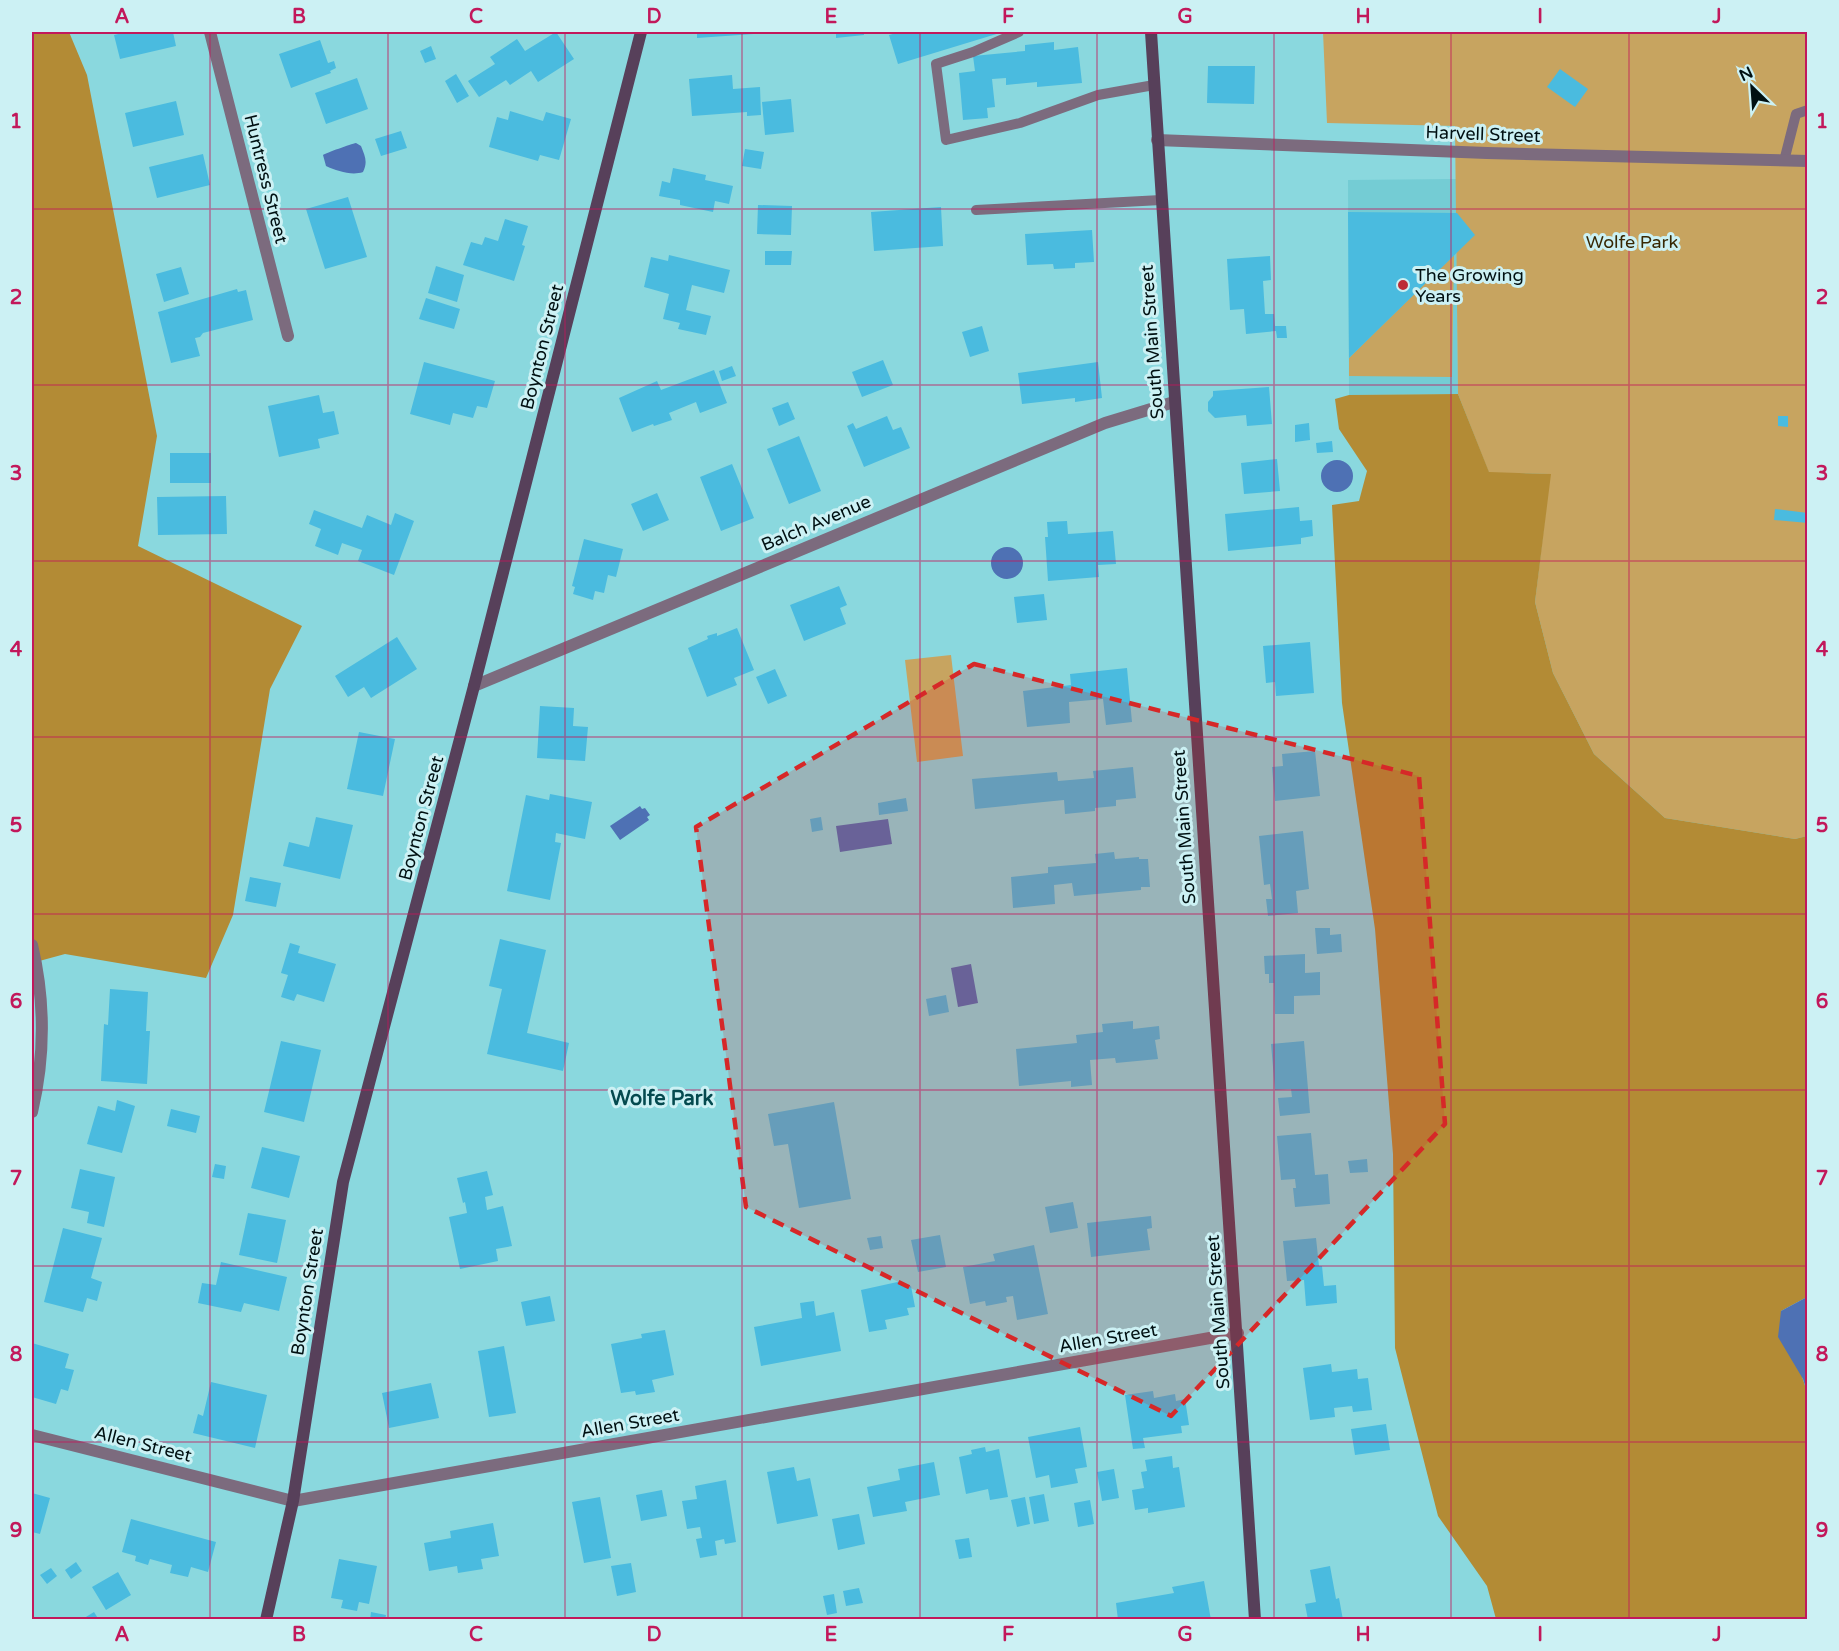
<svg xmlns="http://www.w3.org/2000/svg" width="1839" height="1651" font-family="'Varela Round',sans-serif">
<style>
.built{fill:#74ccd4}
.green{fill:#c7a460}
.forest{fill:#b38b35}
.water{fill:#4e71b4}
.building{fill:#4abbdf}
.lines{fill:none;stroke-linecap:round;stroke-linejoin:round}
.lane{stroke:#7c6b7e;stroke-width:10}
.street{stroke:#7c6b7e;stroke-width:12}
.secondary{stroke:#57405a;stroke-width:12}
.marked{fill:#d62828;fill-opacity:0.2;stroke:#d62828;stroke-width:4.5;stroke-dasharray:12 8;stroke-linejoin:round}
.grid{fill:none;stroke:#c2185b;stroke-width:1.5;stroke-opacity:0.55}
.poi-dot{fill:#bd2d36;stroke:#ccf1f4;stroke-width:2}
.labels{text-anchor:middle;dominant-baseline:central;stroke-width:6;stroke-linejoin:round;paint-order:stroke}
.street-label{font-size:18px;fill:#001012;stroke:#ccf1f4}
.park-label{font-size:18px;fill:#382702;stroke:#ccf1f4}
.poi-label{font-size:18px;fill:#001012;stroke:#ccf1f4;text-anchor:start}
.neighbourhood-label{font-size:20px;font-weight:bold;fill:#044a4f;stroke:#ccf1f4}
.neatline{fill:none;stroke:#c2185b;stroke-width:2}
.grid-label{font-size:20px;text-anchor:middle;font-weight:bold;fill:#c2185b}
</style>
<rect width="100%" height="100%" fill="#8ad8de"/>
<!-- built -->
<path class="built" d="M1456,179L1458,394L1349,395L1348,180Z"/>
<!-- green -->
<path class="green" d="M1323,32H1807V836L1795,839L1665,818L1594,754L1553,673L1535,602L1550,474L1489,473L1458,394L1455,126L1327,123Z
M1454,255L1452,377L1349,376V358Z
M951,655L963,756L917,762L905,660Z"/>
<!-- forest -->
<path class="forest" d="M32,32H69L87,75L157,436L138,546L302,626L270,689L233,915L206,978L65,954L32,963Z
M1458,394L1489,472L1551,474L1535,602L1553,673L1594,754L1665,818L1795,839L1807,836V1297L1781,1311L1807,1392V1619H1496L1487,1586L1438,1516L1395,1348L1393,1154L1375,929L1342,703L1332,505L1359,501L1367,471L1339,429L1335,399L1349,395Z"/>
<!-- water -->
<path class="water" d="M356,143L361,146C365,156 368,162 363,172C352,176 337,171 326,166L323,155C326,153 351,144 356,143Z
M1321 476a16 16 0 1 1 32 0a16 16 0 1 1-32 0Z
M991 563a16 16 0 1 1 32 0a16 16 0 1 1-32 0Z
M640,806L642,809L645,808L650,815L647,817L649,820L620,840L610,826Z
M888,819L892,844L840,852L836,826Z
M971,964L978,1003L958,1007L951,968Z
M1807,1297V1392L1803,1379L1778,1337L1781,1311Z"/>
<!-- building -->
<path class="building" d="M127,32H173L176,46L120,59L114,35Z
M556,32L574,59L538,82L531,71L510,85L506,80L479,97L468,81L495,64L490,57L517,39L525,51Z
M697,32H767V33L697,38Z
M836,32H864V35L836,38Z
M900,32H1003L898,64L889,35Z
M320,40L328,63L334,61L336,68L330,71L331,73L291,88L279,54Z
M1054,42V50L1078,47L1082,83L1037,87V82L1006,85V78L992,79L995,107L987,108L988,118L963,120L959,73L975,71L973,56L1025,51V45Z
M431,46L436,59L425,63L420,51Z
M1208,66H1255L1254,104L1207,103Z
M1560,69L1588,89L1575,107L1547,87Z
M456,74L469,96L457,103L445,81Z
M732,75L733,89L760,87L761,115L747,116V112L692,116L689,79Z
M357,78L368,109L326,124L315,93Z
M791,99L794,132L765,135L762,102Z
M176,101L184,135L133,147L125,113Z
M510,111L543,121L546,112L571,119L559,160L540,155L538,161L489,147L497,117L508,120Z
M401,131L407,148L381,156L375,139Z
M745,149L764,152L761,169L742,166Z
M203,154L210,185L157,198L149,167Z
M673,168L706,175L705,180L733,186L729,204L715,201L713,212L680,205V200L659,196L662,181L670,183Z
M348,197L367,257L325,269L306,209Z
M758,205L792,206L791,235L757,234Z
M941,207L943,246L874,251L871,212Z
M1348,212L1457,213L1475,235L1349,358Z
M505,219L528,226L522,245L525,246L514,281L463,265L471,242L482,245L485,237L498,241Z
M1092,230L1094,262L1075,263V268L1054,269L1053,264L1027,265L1025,234Z
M765,251H792L791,265H765Z
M669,255L730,270L724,293L692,285L686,310L711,316L706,335L678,329L680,323L663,319L669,294L644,287L651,257L668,261Z
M1270,256L1271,280L1263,281L1265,314H1274L1275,326H1286L1287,338H1277L1276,331L1246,334L1244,309L1230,310L1227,259Z
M436,266L464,275L457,302L428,293Z
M181,267L189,294L164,302L156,274Z
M237,289L238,292L246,290L253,320L203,333L200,337L195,338L200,356L171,363L158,312Z
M426,298L460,309L454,329L419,319Z
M982,326L989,351L970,357L962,332Z
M883,360L893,385L862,397L852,372Z
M424,362L495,381L487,408L477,406L473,418L453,413L450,425L410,414Z
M1098,362L1102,398L1075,402V398L1022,404L1018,373Z
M732,366L736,376L722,381L719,371Z
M714,370L727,403L700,413L696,402L669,413L672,420L654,426L653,424L632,432L619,398L657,381L661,390Z
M1269,387L1272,424L1247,426L1246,415L1215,418L1208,411V402L1213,396V391Z
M319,395L323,413L334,411L339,434L318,439L320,448L279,457L268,406Z
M788,402L795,419L779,426L772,408Z
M887,416L893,430L901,427L910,448L864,467L847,426L853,423L856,429Z
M1778,416H1788V427L1778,426Z
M1309,423L1310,440L1295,442V425Z
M799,436L821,491L789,504L767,449Z
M1332,441L1333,452L1317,453L1316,443Z
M170,453H211V483H170Z
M1277,459L1280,491L1244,494L1241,463Z
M732,464L754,518L721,531L700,477Z
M657,493L669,520L643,531L631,504Z
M226,496L227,534L158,535L157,497Z
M1299,507L1300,521L1312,520L1313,536L1301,538V544L1228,551L1225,514Z
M1775,509L1808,513V523L1774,520Z
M314,510L362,528L367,515L391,525L395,513L414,521L394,575L358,561L362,550L342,543L338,555L315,546L321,529L309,524Z
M1067,521L1068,534L1113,531L1116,564L1098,565L1099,577L1048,581L1045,537H1048L1047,522Z
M584,539L623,549L616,577L608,575L604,593L595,591L593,600L573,594L575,587L572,586Z
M839,586L847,605L840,608L846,624L804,641L790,605Z
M1044,594L1047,620L1017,623L1014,597Z
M737,628L754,670L734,678L737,685L707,697L688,648L708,639L707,636L717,633V636Z
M397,637L417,669L371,698L364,687L348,697L335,676Z
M1310,642L1314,693L1276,696L1275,682L1266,683L1263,646Z
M1127,668L1132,722L1106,725L1103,699L1069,702L1070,723L1027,727L1023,691L1071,685L1070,674Z
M775,669L787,696L768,704L756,677Z
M540,706L574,708L573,726L588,727L585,761L537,758Z
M359,732L395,739L383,796L347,789Z
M1315,751L1320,796L1275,801L1272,767L1283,766L1282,754Z
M1133,767L1136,798L1116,800V806L1095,808V811L1065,814L1064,800L975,809L972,779L1057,772L1058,781L1094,778L1093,771Z
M550,794L592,802L585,839L556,833L555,842L561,843L550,900L507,891L526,795L549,800Z
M906,798L908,811L879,815L878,803Z
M316,817L353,825L340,879L283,866L289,842L309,847Z
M821,817L823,830L812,832L810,819Z
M1303,831L1309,889L1296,891L1298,913L1268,916L1266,899H1272L1270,884L1264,885L1259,836Z
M1114,852L1115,859L1139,857V859H1148L1150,887H1141V890L1074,896L1072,883L1054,885L1055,904L1013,908L1011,877L1048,873V867L1096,863L1095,854Z
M250,877L281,883L276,907L245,901Z
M1315,928H1330V935L1341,934L1342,952L1317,954Z
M500,939L546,950L527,1033L569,1043L563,1071L487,1054L502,989L489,986Z
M290,943L300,946L298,953L336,964L324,1002L297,994L294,1001L281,997L288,975L281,973Z
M1305,954V973L1320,972V995L1294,996V1014H1275L1274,983H1269V974H1265L1264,956Z
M110,989L148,992L146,1031H150L147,1084L101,1081L104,1024L108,1025Z
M946,995L949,1012L929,1016L926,999Z
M1133,1021V1029L1159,1026L1160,1039L1155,1040L1158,1059L1116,1063L1115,1058L1090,1060L1092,1085L1071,1087V1081L1019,1086L1016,1049L1077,1043L1076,1035L1103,1032L1102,1024Z
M281,1041L321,1050L304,1122L264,1112Z
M1304,1041L1310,1113L1280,1116L1278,1098L1292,1097L1291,1089L1275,1090L1271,1044Z
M117,1100L135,1106L122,1153L87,1144L98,1106L115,1111Z
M834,1102L851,1199L799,1208L788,1144L774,1146L768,1114Z
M171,1109L200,1116L196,1133L167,1126Z
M1311,1133L1315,1175L1328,1174L1330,1204L1295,1207L1293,1188H1296L1295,1179L1281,1180L1277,1136Z
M262,1147L300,1156L289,1198L251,1188Z
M1367,1159L1368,1172L1350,1173L1348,1161Z
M215,1164L226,1166L224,1179L212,1177Z
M80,1169L115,1177L104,1227L87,1223L89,1212L71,1208Z
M487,1171L493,1195L485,1197L487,1210L503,1206L512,1246L496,1249L498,1261L460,1269L449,1217L467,1213L465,1202L463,1203L457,1178Z
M1073,1202L1078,1228L1050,1233L1045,1207Z
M248,1213L286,1220L277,1263L239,1255Z
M1151,1216L1152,1228L1147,1229L1150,1250L1091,1257L1087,1223Z
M63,1228L102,1238L91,1278L102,1282L97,1301L87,1298L83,1312L44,1302Z
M940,1235L946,1267L918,1272L911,1240Z
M881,1236L883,1248L870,1250L867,1238Z
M1316,1238L1319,1266H1322L1324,1286L1336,1285L1337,1303L1306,1306L1304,1280L1287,1281L1283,1241Z
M1034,1245L1048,1314L1017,1320L1013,1296L1006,1297L1007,1302L986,1306L985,1301L970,1304L963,1267L995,1261L993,1254Z
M221,1262L287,1277L279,1311L244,1303L241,1312L198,1303L202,1283L216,1285Z
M902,1281L903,1287L911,1286L915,1307L907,1308L909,1315L885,1320L887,1329L869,1332L861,1290Z
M550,1296L555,1321L526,1326L521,1302Z
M814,1301L816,1316L834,1312L841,1351L761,1366L754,1327L802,1318L800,1303Z
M665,1330L674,1375L652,1380L655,1392L636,1395L635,1391L621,1393L611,1344L642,1338L641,1334Z
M32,1343L69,1354L65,1368L74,1370L68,1391L61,1389L56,1404L32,1397Z
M504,1346L516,1413L489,1417L478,1351Z
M1331,1364L1332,1372L1357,1369L1358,1379L1368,1378L1372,1410L1353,1412L1352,1406L1334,1408L1335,1417L1310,1420L1303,1368Z
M211,1382L267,1395L255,1448L193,1433L198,1414L203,1416Z
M431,1383L439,1418L389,1428L382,1393Z
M1153,1391L1154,1398L1175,1394L1176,1401L1185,1399L1189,1425L1181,1426L1182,1433L1143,1438L1145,1448L1133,1449L1125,1395Z
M1386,1424L1390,1450L1355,1455L1351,1429Z
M1080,1427L1087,1467L1075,1469L1078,1483L1051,1488L1049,1475L1036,1478L1028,1437Z
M985,1447L986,1452L999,1449L1008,1497L990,1500L988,1489L966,1494L959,1457L972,1454L971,1450Z
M1172,1456L1173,1468L1179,1467L1185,1507L1148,1513V1508L1135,1510L1132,1490L1144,1488L1141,1472L1147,1471L1145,1460Z
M934,1462L940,1495L905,1502L907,1511L873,1517L867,1487L900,1480L898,1469Z
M794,1467L797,1481L810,1478L818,1516L777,1524L767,1472Z
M1114,1469L1119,1498L1102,1501L1097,1472Z
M726,1480L736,1542L725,1544L724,1539L715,1541L717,1555L700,1558L696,1539L702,1538L700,1527L687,1529L682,1501L697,1499L695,1486Z
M662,1490L667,1516L641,1521L636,1495Z
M32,1493L50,1498L40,1534L32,1532Z
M1044,1494L1049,1521L1034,1524L1029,1497Z
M600,1497L611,1558L584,1563L572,1502Z
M1025,1497L1030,1524L1017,1527L1011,1500Z
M1090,1500L1094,1524L1078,1527L1074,1503Z
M859,1514L865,1544L838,1550L832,1519Z
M131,1519L216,1542L208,1572L191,1567L188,1577L170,1573L172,1565L150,1559L148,1565L135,1561L136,1556L122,1552Z
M493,1523L499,1556L481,1559L483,1569L458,1573L457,1566L429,1571L424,1543L451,1538L450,1531Z
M969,1538L972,1557L959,1559L955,1540Z
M339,1559L377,1566L369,1604L359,1602L357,1611L341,1608L343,1600L331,1598Z
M76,1562L82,1571L71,1579L65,1570Z
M631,1563L636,1592L617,1596L611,1566Z
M1330,1566L1336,1599L1339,1598L1343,1620H1308L1305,1604L1316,1602L1310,1570Z
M51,1568L57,1576L47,1584L40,1575Z
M118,1572L131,1595L106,1610L92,1587Z
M1204,1581L1211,1620H1118L1116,1603L1174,1593L1172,1587Z
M859,1588L863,1603L846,1606L843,1591Z
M834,1594L837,1613L827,1615L823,1596Z
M94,1612L99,1620H81Z
M371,1612L386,1615L385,1620H370Z"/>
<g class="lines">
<!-- lane -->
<path class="lane" d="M1019,32L973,52L936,64L946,140L1020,123L1098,95L1154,85
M1784,161L1796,114L1808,110
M976,210L1161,200"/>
<!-- street -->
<path class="street" d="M210,32L288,336
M1157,140L1487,153L1808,161
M474,686L1105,423L1174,402
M32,945C45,1000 45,1057 32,1112
M32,1435L293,1501L1238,1333"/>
<!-- secondary -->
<path class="secondary" d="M1151,32L1255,1620
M266,1620L293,1501L343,1182L474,686L641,32"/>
</g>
<!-- marked area -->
<path class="marked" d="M974,664L1419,776L1445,1124L1171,1416L746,1207L696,827Z"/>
<!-- grid -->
<path class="grid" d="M210,32V1620M388,32V1620M565,32V1620M742,32V1620M920,32V1620M1097,32V1620M1274,32V1620M1451,32V1620M1629,32V1620M32,209H1808M32,385H1808M32,561H1808M32,737H1808M32,914H1808M32,1090H1808M32,1266H1808M32,1442H1808"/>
<!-- markers -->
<circle class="poi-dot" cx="1403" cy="285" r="6"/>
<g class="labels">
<!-- street labels -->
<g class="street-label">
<text transform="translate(1483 134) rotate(2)">Harvell Street</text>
<text transform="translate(266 179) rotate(76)">Huntress Street</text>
<text transform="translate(1152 342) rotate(-94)">South Main Street</text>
<text transform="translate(542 347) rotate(-76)">Boynton Street</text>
<text transform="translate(816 523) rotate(-23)">Balch Avenue</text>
<text transform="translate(421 818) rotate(-75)">Boynton Street</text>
<text transform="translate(1184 827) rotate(-94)">South Main Street</text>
<text transform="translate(307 1292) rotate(-81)">Boynton Street</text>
<text transform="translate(1218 1312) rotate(-94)">South Main Street</text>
<text transform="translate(1108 1338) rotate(-10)">Allen Street</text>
<text transform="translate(630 1423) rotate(-10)">Allen Street</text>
<text transform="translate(143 1444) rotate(14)">Allen Street</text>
</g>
<!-- park labels -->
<g class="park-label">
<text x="1632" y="242">Wolfe Park</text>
</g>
<!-- poi labels -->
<g class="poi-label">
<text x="1415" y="275">The Growing<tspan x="1415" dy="21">Years</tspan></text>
</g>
<!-- neighbourhood labels -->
<g class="neighbourhood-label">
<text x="662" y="1099">Wolfe Park</text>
</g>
</g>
<!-- border -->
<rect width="1839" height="1651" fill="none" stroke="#ccf1f4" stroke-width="66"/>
<!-- north arrow -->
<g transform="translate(1752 87) rotate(335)" stroke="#ccf1f4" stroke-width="4.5" paint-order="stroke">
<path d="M0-4.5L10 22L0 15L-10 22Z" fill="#001012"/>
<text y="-9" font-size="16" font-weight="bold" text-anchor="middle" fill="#001012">N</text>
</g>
<rect x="33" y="33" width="1773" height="1585" class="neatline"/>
<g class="grid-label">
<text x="122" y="23">A</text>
<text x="299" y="23">B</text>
<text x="476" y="23">C</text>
<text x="654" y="23">D</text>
<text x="831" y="23">E</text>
<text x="1008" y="23">F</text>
<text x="1185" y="23">G</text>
<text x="1363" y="23">H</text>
<text x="1540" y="23">I</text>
<text x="1717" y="23">J</text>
<text x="16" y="128">1</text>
<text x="1822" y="128">1</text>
<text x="16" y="304">2</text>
<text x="1822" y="304">2</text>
<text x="16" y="480">3</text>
<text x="1822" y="480">3</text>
<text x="16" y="656">4</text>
<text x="1822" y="656">4</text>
<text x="16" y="832">5</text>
<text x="1822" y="832">5</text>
<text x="16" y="1008">6</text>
<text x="1822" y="1008">6</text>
<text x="16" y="1185">7</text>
<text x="1822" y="1185">7</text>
<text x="16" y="1361">8</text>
<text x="1822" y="1361">8</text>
<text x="16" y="1537">9</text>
<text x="1822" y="1537">9</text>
<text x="122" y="1641">A</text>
<text x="299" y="1641">B</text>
<text x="476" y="1641">C</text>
<text x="654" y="1641">D</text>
<text x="831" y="1641">E</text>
<text x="1008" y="1641">F</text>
<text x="1185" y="1641">G</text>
<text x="1363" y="1641">H</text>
<text x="1540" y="1641">I</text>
<text x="1717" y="1641">J</text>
</g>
</svg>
